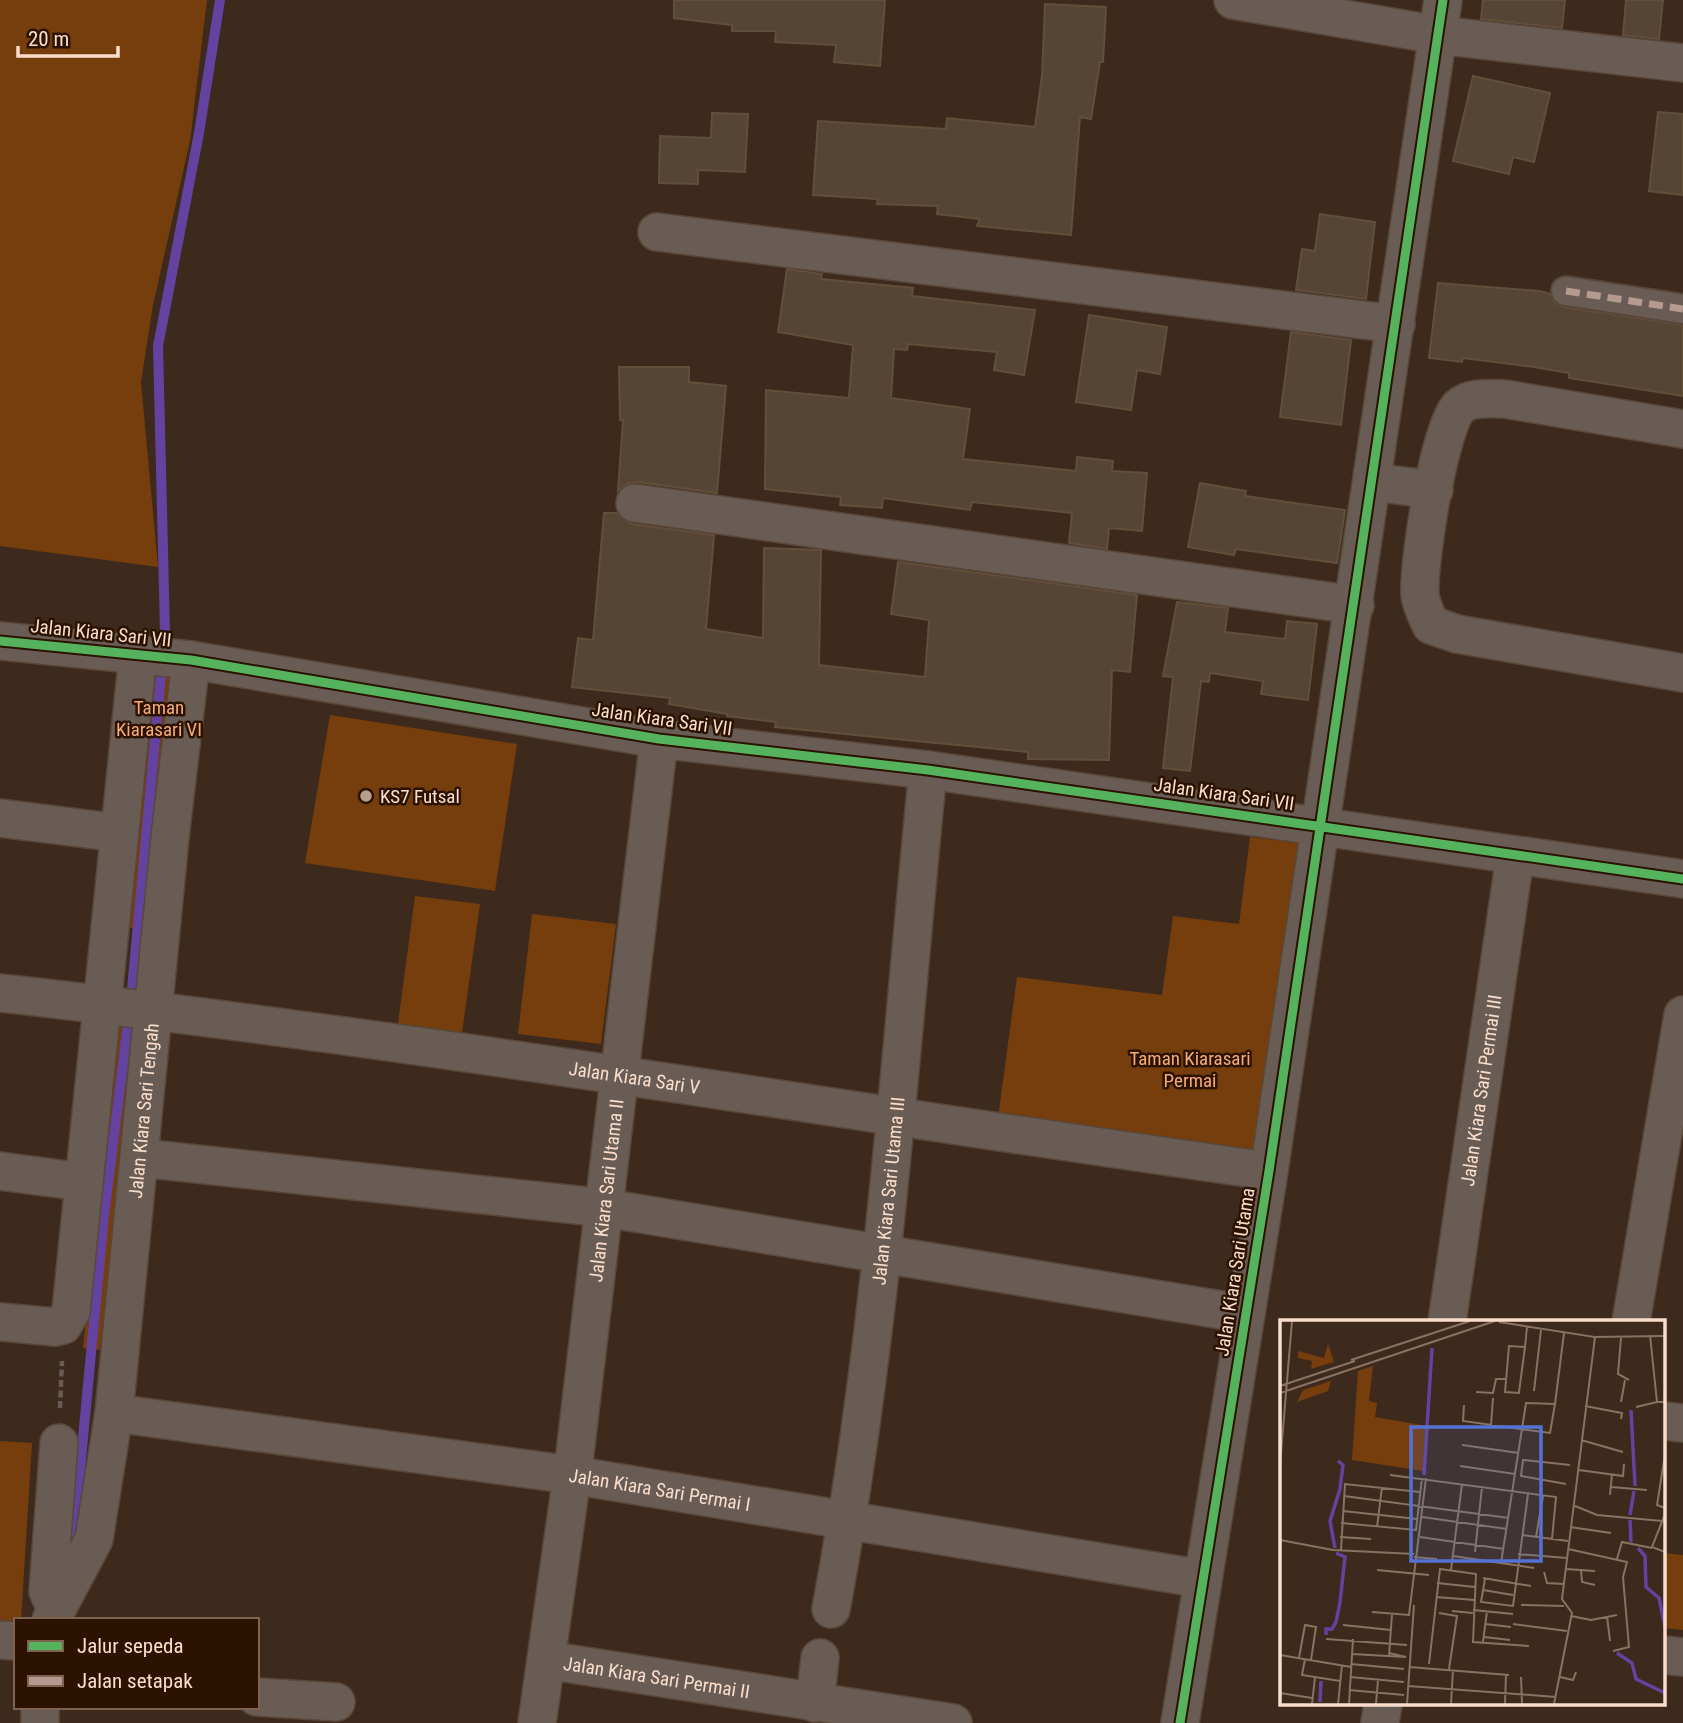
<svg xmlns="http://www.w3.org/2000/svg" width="1683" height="1723" font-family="'Roboto Condensed',sans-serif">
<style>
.green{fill:#753e0c}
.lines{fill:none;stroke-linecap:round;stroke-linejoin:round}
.stream{stroke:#6443a0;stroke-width:10}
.building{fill:#564534;stroke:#624f3a;stroke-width:2}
.pedestrian-casing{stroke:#59473a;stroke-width:32}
.minor-casing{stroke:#59473a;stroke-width:40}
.path{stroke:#685b53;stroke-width:4.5;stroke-dasharray:7 3.5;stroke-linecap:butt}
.pedestrian{stroke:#685c54;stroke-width:28}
.minor{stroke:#685c54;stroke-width:37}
.quiet{stroke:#b69a8f;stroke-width:7;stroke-dasharray:14 7;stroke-linecap:butt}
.cycleway-casing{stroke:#2b1201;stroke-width:13}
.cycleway{stroke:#56b35d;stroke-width:9}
.poi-dot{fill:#b89e8d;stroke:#2b1201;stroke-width:2.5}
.labels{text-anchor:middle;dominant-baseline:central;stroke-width:5;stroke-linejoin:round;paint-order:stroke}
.street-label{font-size:19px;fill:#faddca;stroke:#2b1201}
.park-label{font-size:19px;fill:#f7ab77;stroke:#2b1201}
.poi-label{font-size:19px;fill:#faddca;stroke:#2b1201;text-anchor:start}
.inset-river{fill:none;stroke:#6443a0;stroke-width:3.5}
.inset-road{fill:none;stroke:#897262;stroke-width:2}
.view{fill:#5472d4;fill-opacity:0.15;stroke:#5472d4;stroke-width:3.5}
.inset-edge{fill:none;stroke:#faddca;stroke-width:3.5}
</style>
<rect width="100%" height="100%" fill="#3d2a1c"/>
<!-- green -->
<path class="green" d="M0,0H207L190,141L153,305L141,382L158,567L0,546Z
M138,671L189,681L161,930L115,927Z
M330,715L517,744L495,891L305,863Z
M1250,837L1298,843L1258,1158L997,1125L1017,977L1162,995L1173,916L1239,924Z
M415,896L480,904L461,1040L397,1031Z
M532,914L616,924L601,1044L518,1034Z
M116,1023L134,1024L100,1350L83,1348Z
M0,1441L32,1443L21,1620H16V1624L0,1623Z
M1664,1553L1683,1555V1630L1664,1628Z"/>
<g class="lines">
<!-- stream -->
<path class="stream" d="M131,1000L165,632L158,346L199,133L220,0
M65,1551L74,1533L104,1216L129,1015"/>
</g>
<!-- building -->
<path class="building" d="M674,0H885L880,66L834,62L836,45L775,42L776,31H732V25L674,18Z
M1483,0H1565L1562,28L1481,19Z
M1626,0H1663L1659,39L1623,35Z
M1045,4L1106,7L1103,62H1100L1091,119L1080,117L1071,235L977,226L980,219L937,214L938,206L877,204L878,199L813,195L818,121L946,129L947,118L1035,127L1042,76Z
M1473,76L1550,93L1534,162L1513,157L1509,174L1453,161Z
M1658,112L1683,114V195L1649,191Z
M712,113L748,114L745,172L698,170V184L659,183L660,136L711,138Z
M1320,214L1375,222L1366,299L1296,290L1302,249L1315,251Z
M787,269L822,274L821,279L913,288L912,296L1035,310L1024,375L994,370L997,352L908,344L907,350L894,349L891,398L970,409L963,459L1076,471L1077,457L1113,461L1112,471L1147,473L1142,531L1109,528L1107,549L1069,543L1072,513L972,502L970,510L883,498L882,508L840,505L841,497L765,489L766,390L849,398L853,345L778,332Z
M1438,283L1540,291L1550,294L1555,303L1563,307L1683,325V396L1569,378V373L1534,367L1463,358L1462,362L1429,358Z
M1089,315L1167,327L1160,374L1137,370L1131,410L1076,402Z
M1291,332L1351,340L1341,425L1280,417Z
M619,367H689V382L726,386L717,493L638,482L627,484L618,491L623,420H620Z
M1200,483L1246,491L1245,496L1345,510L1337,563L1236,549L1234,555L1188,547Z
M604,513H617L632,524L714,535L706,629L763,638L764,548L821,550L819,665L925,677L929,620L891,614L898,562L1137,595L1130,672L1112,670L1109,760L1028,759V752L775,727L776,722L727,716V714L669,704L670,698L572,687L578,638L593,640Z
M1177,602L1228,608L1225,632L1285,639L1287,621L1317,624L1308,700L1261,694L1263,681L1210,673L1209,682L1201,681L1190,771L1163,768L1173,677L1163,676Z"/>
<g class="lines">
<defs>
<path id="pedestrian" d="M1566,291L1683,309"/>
<g id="minor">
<path d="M1233,0L1438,35L1683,63"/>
<path d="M657,232L1396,324"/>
<path d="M1683,429L1505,399C1491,399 1470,396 1459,407C1439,428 1418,563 1420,595C1421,605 1427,616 1431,625L1457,634L1683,673"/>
<path d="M1373,482L1434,490"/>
<path d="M635,503L1355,605"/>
<path d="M0,641L191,660L659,739L928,770L1683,879"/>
<path d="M0,818L119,833"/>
<path id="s1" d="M0,993C425,1040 846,1112 1269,1171"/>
<path d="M141,1158L605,1208L1246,1314"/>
<path d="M0,1171L83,1182"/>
<path d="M0,1322L55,1327L63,1325L71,1311L138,654"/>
<path id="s2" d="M1447,1322L1515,857"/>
<path d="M1631,1322L1683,1015"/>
<path id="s3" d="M114,1413L572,1475L1203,1579"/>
<path d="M1664,1421L1683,1423"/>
<path d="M55,1607L48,1591L59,1443"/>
<path id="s4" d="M831,1609C883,1332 900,1050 928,770"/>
<path id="s5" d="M51,1620L94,1539L114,1413L170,837L191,660"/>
<path d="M0,1640L16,1641"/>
<path d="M1664,1655L1683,1657"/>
<path id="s6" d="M546,1660L953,1723"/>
<path d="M257,1697L336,1702"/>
<path d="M815,1703L820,1658"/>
<path d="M40,1723V1707"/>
<path id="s7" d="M537,1723L574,1462L659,739"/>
<path d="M1180,1723L1269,1171L1443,0"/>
<path d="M1380,1723L1383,1704"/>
</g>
</defs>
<!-- pedestrian casing -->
<use href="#pedestrian" class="pedestrian-casing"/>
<!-- minor casing -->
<use href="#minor" class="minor-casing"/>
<!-- path -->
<path class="path" d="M60,1408L62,1361"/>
<!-- pedestrian -->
<use href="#pedestrian" class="pedestrian"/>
<!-- minor -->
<use href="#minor" class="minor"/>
<!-- quiet -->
<path class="quiet" d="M1566,291L1683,309"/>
<defs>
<path id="cycleway" d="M0,641L191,660L659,739L928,770L1683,879
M1180,1723L1269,1171L1443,0"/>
</defs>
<!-- cycleway casing -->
<use href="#cycleway" class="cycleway-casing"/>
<!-- cycleway -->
<use href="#cycleway" class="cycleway"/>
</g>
<!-- markers -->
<circle class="poi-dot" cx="366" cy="796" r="7"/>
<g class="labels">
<!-- street labels -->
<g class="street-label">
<text transform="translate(101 633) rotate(6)">Jalan Kiara Sari VII</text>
<text transform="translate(662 719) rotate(8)">Jalan Kiara Sari VII</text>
<text transform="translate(1224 794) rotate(8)">Jalan Kiara Sari VII</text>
<text stroke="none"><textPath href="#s1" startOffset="640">Jalan Kiara Sari V</textPath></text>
<text stroke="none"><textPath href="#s2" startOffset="234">Jalan Kiara Sari Permai III</textPath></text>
<text stroke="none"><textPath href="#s5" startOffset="523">Jalan Kiara Sari Tengah</textPath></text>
<text stroke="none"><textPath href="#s7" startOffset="537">Jalan Kiara Sari Utama II</textPath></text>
<text stroke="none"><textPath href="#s4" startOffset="422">Jalan Kiara Sari Utama III</textPath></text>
<text transform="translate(1235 1272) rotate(-81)">Jalan Kiara Sari Utama</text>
<text stroke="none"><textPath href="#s3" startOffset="551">Jalan Kiara Sari Permai I</textPath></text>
<text stroke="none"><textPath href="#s6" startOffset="112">Jalan Kiara Sari Permai II</textPath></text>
</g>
<!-- park labels -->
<g class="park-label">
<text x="159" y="707">Taman<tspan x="159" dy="22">Kiarasari VI</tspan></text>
<text x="1190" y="1058">Taman Kiarasari<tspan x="1190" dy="22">Permai</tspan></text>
</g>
<!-- poi labels -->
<g class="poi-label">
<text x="380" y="796">KS7 Futsal</text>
</g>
</g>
<!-- overview -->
<g transform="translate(1280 1320)">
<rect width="385" height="385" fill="#3d2a1c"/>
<path d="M48,24L54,42L31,49L32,41L18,38V31L44,38ZM93,46L89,81L97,83L95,97L147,106L143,151L72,140L78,51ZM51,61L48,71L17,82L23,70Z" fill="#753e0c"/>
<path class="inset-river" d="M351,90L355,166M144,155L152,28M350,195L354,171M350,200L351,222M55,228L50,201L60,169L63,145L58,141M358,228L365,236L366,267L379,278L385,307M46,315V309H52L56,302L60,282L65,237L56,233M337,333L352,343L356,359L385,373M40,382L41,361"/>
<path class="inset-road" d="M219,2L315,17L282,279L292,293L274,384M370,15L377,82H385M315,17L385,16M341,18L338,54L349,60M245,27L229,26L225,72L239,73V72L245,27L247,7M71,40L190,1M0,66L75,41M254,71L261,10M196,72L213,73L216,59H225M0,73L215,1M341,82L345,60M184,85L183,101L270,113L275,84M305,86L342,93L341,99M356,87L377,82M211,105L213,78M301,120L343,132M182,125L239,133M385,134L377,185L385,188M0,145L12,1M180,146L235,154M299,150L343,156L344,144M110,155L276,177L272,219M286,164L241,156L243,140L290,145M331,167L367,170M330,175L332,154M64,176L229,198M295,186L317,195L382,201M63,191L137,199M385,194L372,227L385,232M142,197L227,209M61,203L136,210L142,158M97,207L102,167M290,207L331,213M242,215L288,221M60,217L91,219M140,217L224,229M256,217L263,176M0,220L53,230L134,234M288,229L347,242L343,257L349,327L333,331M61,230L65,164L140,172M195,232L202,167M238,234L287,238M173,236L254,248M134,237L157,239M337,239L342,222L372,228M221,243L246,83L275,84L284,13M286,249L315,251M97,250L149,255M171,250L182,164M301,250L302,262L315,265M264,252L267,263L284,264M203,258L251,266M205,259L201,282L233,286L248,174M157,263L195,267M203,270L233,275M156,277L194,280M241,285L284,286M193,290L233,294M172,291L193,293M92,292L129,295L146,158M159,293L177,296L169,349M291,296L311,300L337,295M327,296L330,321M205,304L231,307M233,304L287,311M63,305L111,310M204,317L230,320M46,319L127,325M203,322L207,291M72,334L126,337L109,333M0,335L71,347M109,336L112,294M19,338L25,305L36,307L31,340M25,339L22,355L60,361M71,344L124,349M149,344L160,249L196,254L193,322L249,326M129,347L229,355M70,357L124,362M241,357L242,384M280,357L293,360L296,352M128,366L276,377M69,370L124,375M0,373L32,378M32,384L35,357M58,384L62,345M69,384L73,319M96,384L98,360M127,384L134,285M171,384L173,350M225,384L226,354"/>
<path class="view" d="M131,107H261V241H131Z"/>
<rect width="385" height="385" class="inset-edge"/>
</g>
<!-- legend -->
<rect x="14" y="1618" width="245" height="91" fill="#2b1201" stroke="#7e6351" stroke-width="2"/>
<rect x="28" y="1641" width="35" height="10" fill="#56b35d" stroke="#7e6351" stroke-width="2"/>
<text x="77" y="1653" font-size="21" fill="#faddca">Jalur sepeda</text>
<rect x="28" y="1676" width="35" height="10" fill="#b69a8f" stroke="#7e6351" stroke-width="2"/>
<text x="77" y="1688" font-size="21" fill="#faddca">Jalan setapak</text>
<!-- scale -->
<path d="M18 46v10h100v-10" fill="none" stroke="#faddca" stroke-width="3.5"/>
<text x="28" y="46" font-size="21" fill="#faddca" stroke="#2b1201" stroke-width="5" paint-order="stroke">20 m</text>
</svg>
